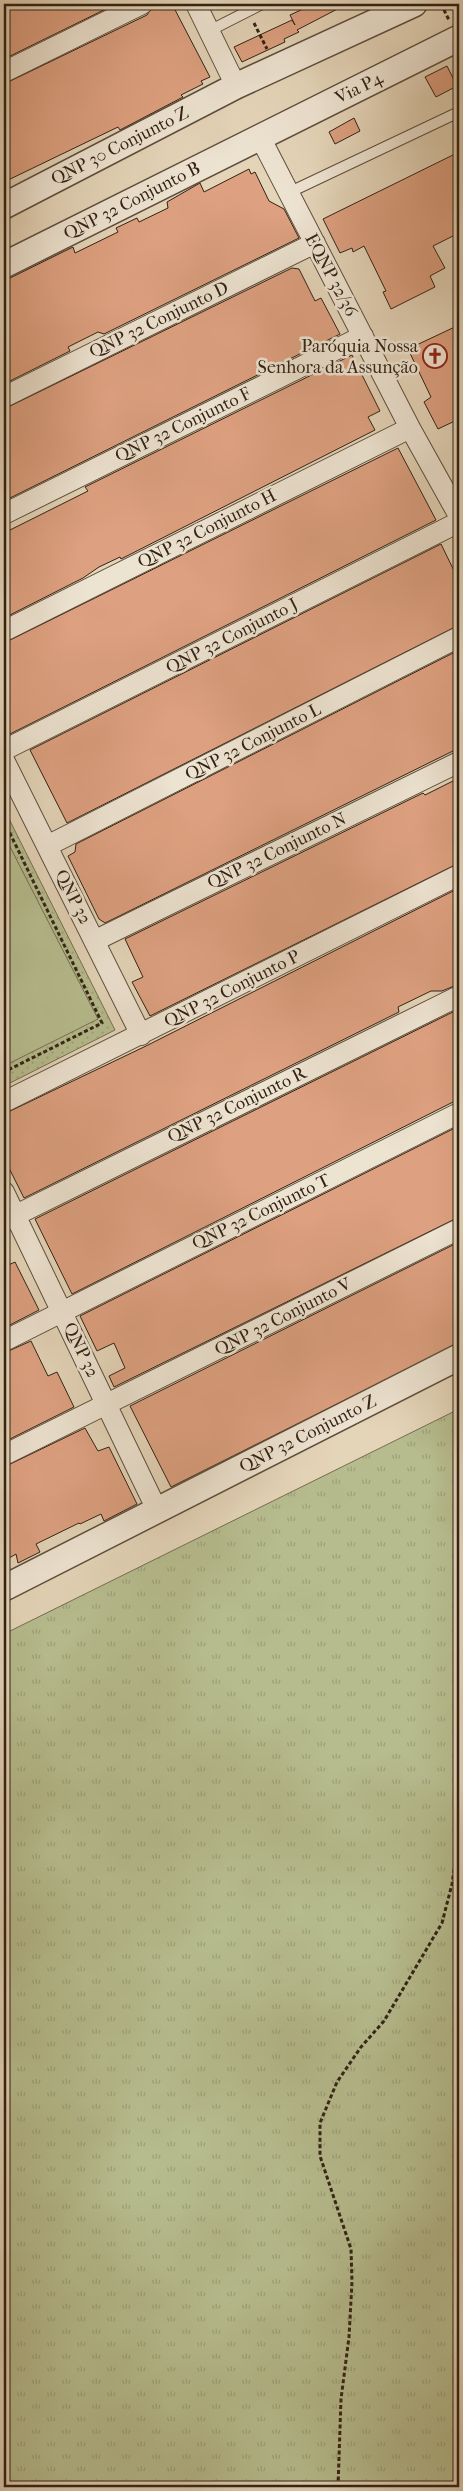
<svg xmlns="http://www.w3.org/2000/svg" width="463" height="2491" font-family="'IM FELL French Canon',serif">
<style>
.grass{fill:url(#grass-tufts);stroke:#746f51}
.park{fill:url(#park-dots);stroke:#746f51}
.pitch{fill:#b6bc8e;stroke:#746f51}
.building{fill:#dda080;stroke:#312214}
.lines{fill:none;stroke-linecap:round;stroke-linejoin:round}
.service-casing{stroke:#5e4e3d;stroke-width:12}
.minor-casing{stroke:#5e4e3d;stroke-width:22}
.tertiary-casing{stroke:#5e4e3d;stroke-width:28}
.path{stroke:#312214;stroke-width:3;stroke-dasharray:4 2.5;stroke-linecap:butt}
.service{stroke:#ede3d1;stroke-width:10}
.minor{stroke:#ede3d1;stroke-width:20}
.tertiary{stroke:#ede3d1;stroke-width:25}
.labels{text-anchor:middle;dominant-baseline:central;stroke-width:5;stroke-linejoin:round;paint-order:stroke}
.street-label{font-size:18px;fill:#312214;stroke:#ede3d1}
.poi-label{font-size:18px;fill:#312214;stroke:#ede3d1;text-anchor:end}
</style>
<defs>
<pattern id="grass-tufts" width="24" height="20" patternUnits="userSpaceOnUse" patternTransform="scale(1.25)"><rect width="24" height="20" fill="#b6bc8e"/><path d="M3 7l-1-3M5 7V3M7 7l1-3M15 17l-1-3M17 17v-4M19 17l1-3" fill="none" stroke="#9da17a"/></pattern>
<pattern id="park-dots" width="8" height="8" patternUnits="userSpaceOnUse" patternTransform="scale(1.25)"><rect width="8" height="8" fill="#b6bc8e"/><path d="M2 2h.1M6 6h.1" fill="none" stroke="#9da17a" stroke-width="1.8" stroke-linecap="round"/></pattern>
</defs>
<rect width="100%" height="100%" fill="#e4d4b8"/>
<filter id="stains"><feTurbulence type="fractalNoise" baseFrequency=".004" numOctaves="4"/><feColorMatrix values="0 0 0 0 .2 0 0 0 0 .09 0 0 0 0 .02 0 0 0 .5 -.17"/></filter>
<radialGradient id="worn" r=".72"><stop offset=".6" stop-color="#630" stop-opacity="0"/><stop offset="1" stop-color="#630" stop-opacity=".3"/></radialGradient>
<!-- grass -->
<path class="grass" d="M459,1409V2487H4V1634Z"/>
<!-- park -->
<path class="park" d="M4,809L115,1030L4,1086Z"/>
<!-- pitch -->
<path class="pitch" d="M4,835L98,1019L4,1066Z"/>
<!-- building -->
<path class="building" d="M4,4H116L4,59Z
M154,4H172L210,77L201,81L203,84L181,95L183,97L120,130L118,127L4,182V84L147,15Z
M314,4H347L297,30L299,32L284,39L285,42L242,62L234,47L292,20L295,25L290,15Z
M447,66L457,86L436,97L425,77Z
M354,118L360,131L335,144L329,132Z
M459,152V233L433,246L445,268L430,276L435,287L391,309L383,292L386,291L364,246L353,252L352,248L340,253L323,219Z
M249,169L251,174L255,172L269,201L284,209L299,238L104,334L98,332L68,347L70,351L4,384V281L73,247L75,253L118,232L116,228L137,218L139,222L168,208L167,202L200,183L204,192Z
M292,268L299,269L315,301L321,298L340,334L4,501V409Z
M459,325V419L438,429L424,402L431,397L408,349Z
M352,355L380,411L368,417L375,430L121,559L120,557L99,567L83,578L4,618V533L88,491L85,487Z
M398,448L436,520L4,737V643Z
M441,544L459,581V625L67,823L30,750Z
M459,650V748L105,923L99,919L68,856L75,852L76,844Z
M459,778V863L150,1016L132,982L143,977L125,939L423,793L425,795Z
M459,888V984L442,991H431L398,1007L399,1012L24,1198L6,1162L9,1160L4,1150V1114L146,1046Z
M459,1009V1099L72,1294L35,1219Z
M457,1127L459,1133V1217L114,1387L109,1376L125,1368L114,1343L97,1351L80,1316Z
M459,1242V1343L171,1487L130,1406Z
M15,1262L39,1310L4,1328V1267Z
M31,1341L48,1376L57,1372L74,1407L4,1442V1353Z
M85,1428L98,1451L109,1447L137,1504L104,1521L101,1514L80,1524L79,1523L36,1544L40,1552L18,1563L16,1554L4,1561V1467Z"/>
<g class="lines">
<defs>
<path id="service" d="M209,31L262,4
M288,193L459,112"/>
<path id="minor" d="M196,4L236,86
M4,72L142,4
M260,137L410,428L459,516
M4,397L315,243
M4,514L363,336
M4,631L410,428
M4,750L459,522
M4,760L141,1035
M47,846L459,637
M94,941L459,762
M4,1102L459,875
M4,1192L157,1510
M4,1221L459,996
M4,1341L459,1113
M4,1455L459,1229"/>
<path id="tertiary" d="M4,206L236,86L414,4
M4,265L459,38
M4,1588L459,1357"/>
</defs>
<!-- service casing -->
<use href="#service" class="service-casing"/>
<!-- minor casing -->
<use href="#minor" class="minor-casing"/>
<!-- tertiary casing -->
<use href="#tertiary" class="tertiary-casing"/>
<!-- path -->
<path class="path" d="M441,4L449,20
M254,23L267,49
M4,821L102,1023L4,1072
M338,2487L341,2399L349,2337L352,2282L351,2249L320,2156V2123L337,2082L361,2047L384,2021L442,1923L452,1884L459,1835"/>
<!-- service -->
<use href="#service" class="service"/>
<!-- minor -->
<use href="#minor" class="minor"/>
<!-- tertiary -->
<use href="#tertiary" class="tertiary"/>
</g>
<!-- icons -->
<defs>
<symbol id="church-ring" viewBox="-11 -11 22 22"><circle r="9.5" fill="#ede3d1" stroke="#8f2418" stroke-width="1.5"/><path d="M-1.2-6h2.4v3.5h3.3v2.4h-3.3V6h-2.4V-.1h-3.3v-2.4h3.3Z" fill="#8f2418"/></symbol>
</defs>
<g fill-rule="evenodd">
<use href="#church-ring" x="421" y="342" width="28" height="28"/>
</g>
<g class="labels">
<!-- street labels -->
<g class="street-label">
<text transform="translate(359 88) rotate(-26)">Via P4</text>
<text transform="translate(120 146) rotate(-27)">QNP 30 Conjunto Z</text>
<text transform="translate(132 201) rotate(-27)">QNP 32 Conjunto B</text>
<text transform="translate(331 275) rotate(62)">EQNP 32/36</text>
<text transform="translate(159 320) rotate(-26)">QNP 32 Conjunto D</text>
<text transform="translate(183 425) rotate(-26)">QNP 32 Conjunto F</text>
<text transform="translate(207 529) rotate(-27)">QNP 32 Conjunto H</text>
<text transform="translate(232 636) rotate(-27)">QNP 32 Conjunto J</text>
<text transform="translate(253 742) rotate(-27)">QNP 32 Conjunto L</text>
<text transform="translate(277 851) rotate(-26)">QNP 32 Conjunto N</text>
<text transform="translate(73 897) rotate(63)">QNP 32</text>
<text transform="translate(232 989) rotate(-27)">QNP 32 Conjunto P</text>
<text transform="translate(237 1105) rotate(-26)">QNP 32 Conjunto R</text>
<text transform="translate(261 1212) rotate(-26)">QNP 32 Conjunto T</text>
<text transform="translate(283 1317) rotate(-27)">QNP 32 Conjunto V</text>
<text transform="translate(81 1350) rotate(64)">QNP 32</text>
<text transform="translate(308 1434) rotate(-27)">QNP 32 Conjunto Z</text>
</g>
<!-- poi labels -->
<g class="poi-label">
<text x="418" y="346">Paróquia Nossa<tspan x="418" dy="21">Senhora da Assunção</tspan></text>
</g>
</g>
<!-- margin -->
<rect width="463" height="2491" fill="none" stroke="#e4d4b8" stroke-width="20"/>
<rect x="5" y="5" width="453" height="2481" fill="none" stroke="#312214" stroke-width="2.5"/>
<rect x="10" y="10" width="443" height="2471" fill="none" stroke="#312214"/>
<rect width="100%" height="100%" filter="url(#stains)"/>
<rect width="100%" height="100%" fill="url(#worn)"/>
</svg>
